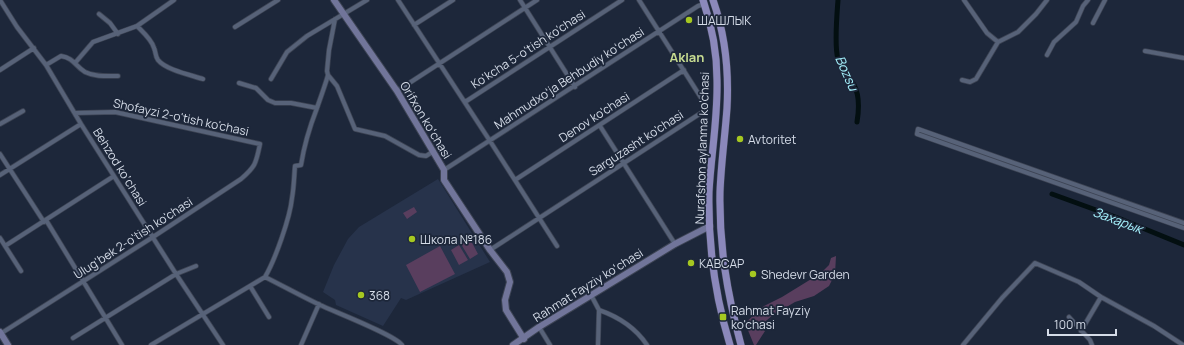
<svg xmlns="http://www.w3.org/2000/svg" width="1184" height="345" font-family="Manrope,sans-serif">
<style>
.built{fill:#27334b}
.green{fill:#593e5e}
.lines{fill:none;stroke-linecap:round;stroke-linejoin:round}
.canal{stroke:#030f11;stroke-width:5}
.street-casing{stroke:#3d4454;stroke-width:5.5}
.secondary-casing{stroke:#3d4454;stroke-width:8}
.primary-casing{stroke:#3d4454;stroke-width:8}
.street{stroke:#576278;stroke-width:4}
.secondary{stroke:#71759a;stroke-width:6}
.primary{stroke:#8b88bb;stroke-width:7}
.poi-dot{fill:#a6c821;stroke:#1d273a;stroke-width:1.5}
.labels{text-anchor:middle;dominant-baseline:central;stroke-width:3.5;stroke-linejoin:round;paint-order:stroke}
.poi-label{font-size:12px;fill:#d5dce8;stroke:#1d273a;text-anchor:start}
.street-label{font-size:12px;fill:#d5dce8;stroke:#1d273a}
.neighbourhood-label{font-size:13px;font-weight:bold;fill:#c7dc91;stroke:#1d273a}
.water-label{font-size:13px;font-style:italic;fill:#a6f3fe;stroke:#1d273a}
</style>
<rect width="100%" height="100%" fill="#1d273a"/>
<!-- built -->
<path class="built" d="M438,179L490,262L406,300L401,298L383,326L336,305L335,300L323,292L334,265L348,239L359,227Z"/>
<!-- green -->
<path class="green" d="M414,207L417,212L407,219L403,213Z
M470,239L478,254L470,259L461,244Z
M459,245L468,260L459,265L451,250Z
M440,246L455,274L420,292L406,265Z
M836,256L835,274L829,286L814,296L795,302L773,315L760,326L765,331L756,345H754L745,323L764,306L782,297L821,273L829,265L831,258Z"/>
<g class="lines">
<!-- canal -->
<path class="canal" d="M838,0C837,14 834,46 838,59C841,69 849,76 854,85C860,96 859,110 857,122
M1052,194L1118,218L1184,245"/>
<defs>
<path id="street" d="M0,0L17,27L46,65L81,124L176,274L223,345
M398,0L490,141L557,246
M520,0L575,87
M964,0L987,33L998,42
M99,14L110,23L118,34
M335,19L329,50L327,71L328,75L337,86L355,129L385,136L419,155L426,156L434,151
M1093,23L1105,0
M414,25L453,0
M137,26C143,32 152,40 154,48C156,52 155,56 158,60C166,70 191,75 203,79
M235,27L278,0
M1145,51L1184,58
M1047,55L1054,42L1076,22L1083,6L1088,0
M75,63L93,42L137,26L174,0
M46,65L61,56C74,58 75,66 85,72C95,77 107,76 118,76
M0,70L34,48
M271,79L287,52L307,36L367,0
M962,80L970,82L976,79L998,42L1018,32L1036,14L1047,0
M239,83L256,88L268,100L275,103H291L317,108
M397,91L537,0
M465,102L622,0
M0,124L23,111
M600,126L675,244
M0,154L44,222
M444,170L698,6L704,4
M0,175L81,124
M515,180L684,70
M46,220L122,345
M1184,223L918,129L917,134L1184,228
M0,238L21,271
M5,246L114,176
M490,250L704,111L705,104L639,0
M265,277C283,286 301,296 320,305C335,312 395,335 402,345
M250,286L269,317
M591,295L599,310C619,317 635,327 647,345
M1069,317L1090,340L1092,345
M539,327L550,345
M1081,331L1101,297
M0,334L153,237L241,179C256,166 256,163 260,144L115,112L75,113
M73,338L176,274L196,266
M151,345L265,277C275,260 290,218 292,198C294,187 294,177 295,166L301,165C304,146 310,126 317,108C321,96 325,86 328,75
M301,345L319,304
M598,345L599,310
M963,345L1002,298L1035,263L1079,282L1101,297L1154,326L1183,345"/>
<path id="secondary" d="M334,0L397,91L444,170V180L490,250L507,272L510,282L505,300L506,310L524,339
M0,332L8,345
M513,345L539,327L675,244L710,226"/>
<path id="primary" d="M703,0C712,26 717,53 717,80C718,118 711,155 709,192C708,244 715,296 730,345
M713,0C725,34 729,72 727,108C725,136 721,164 720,192C719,246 727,293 741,345"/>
</defs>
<!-- street casing -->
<use href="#street" class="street-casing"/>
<!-- secondary casing -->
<use href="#secondary" class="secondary-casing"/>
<!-- primary casing -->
<use href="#primary" class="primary-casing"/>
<!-- street -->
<use href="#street" class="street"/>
<!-- secondary -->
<use href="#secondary" class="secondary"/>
<!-- primary -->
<use href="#primary" class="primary"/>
</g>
<!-- markers -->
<g class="poi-dot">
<circle cx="689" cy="20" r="4"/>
<circle cx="740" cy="139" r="4"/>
<circle cx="412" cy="239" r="4"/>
<circle cx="691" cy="263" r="4"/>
<circle cx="753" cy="274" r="4"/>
<circle cx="361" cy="295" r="4"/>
<rect x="719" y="313" width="8" height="8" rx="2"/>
</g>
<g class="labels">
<!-- poi labels -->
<g class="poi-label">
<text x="697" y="20">ШАШЛЫК</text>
<text x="748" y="139">Avtoritet</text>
<text x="420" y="239">Школа №186</text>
<text x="699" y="263">КАВСАР</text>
<text x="761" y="274">Shedevr Garden</text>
<text x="369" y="295">368</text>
<text x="731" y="310">Rahmat Fayziy<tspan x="731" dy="14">ko'chasi</tspan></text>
</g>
<!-- street labels -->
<g class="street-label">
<text transform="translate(528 49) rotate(-33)">Ko'kcha 5-o'tish ko'chasi</text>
<text transform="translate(569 78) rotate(-33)">Mahmudxoʻja Behbudiy koʻchasi</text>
<text transform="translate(181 117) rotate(12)">Shofayzi 2-o'tish ko'chasi</text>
<text transform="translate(594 117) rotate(-33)">Denov ko'chasi</text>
<text transform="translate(426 120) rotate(59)">Orifxon koʻchasi</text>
<text transform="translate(636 143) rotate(-33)">Sarguzasht ko'chasi</text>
<text transform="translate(702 148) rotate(-88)">Nurafshon aylanma ko'chasi</text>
<text transform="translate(120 167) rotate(58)">Behzod ko‘chasi</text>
<text transform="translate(133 238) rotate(-33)">Ulug'bek 2-o'tish ko'chasi</text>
<text transform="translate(588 285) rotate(-32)">Rahmat Fayziy koʻchasi</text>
</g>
<!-- neighbourhood labels -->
<g class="neighbourhood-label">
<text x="687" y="57">Aklan</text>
</g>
<!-- water labels -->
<g class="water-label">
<text transform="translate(847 73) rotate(66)">Bozsu</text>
<text transform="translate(1118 220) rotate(21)">Захарык</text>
</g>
</g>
<!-- scale -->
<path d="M1048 329v6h68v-6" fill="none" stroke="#d5dce8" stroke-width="2"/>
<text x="1054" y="329" font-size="12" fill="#d5dce8" stroke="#1d273a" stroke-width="3" paint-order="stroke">100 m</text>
</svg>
